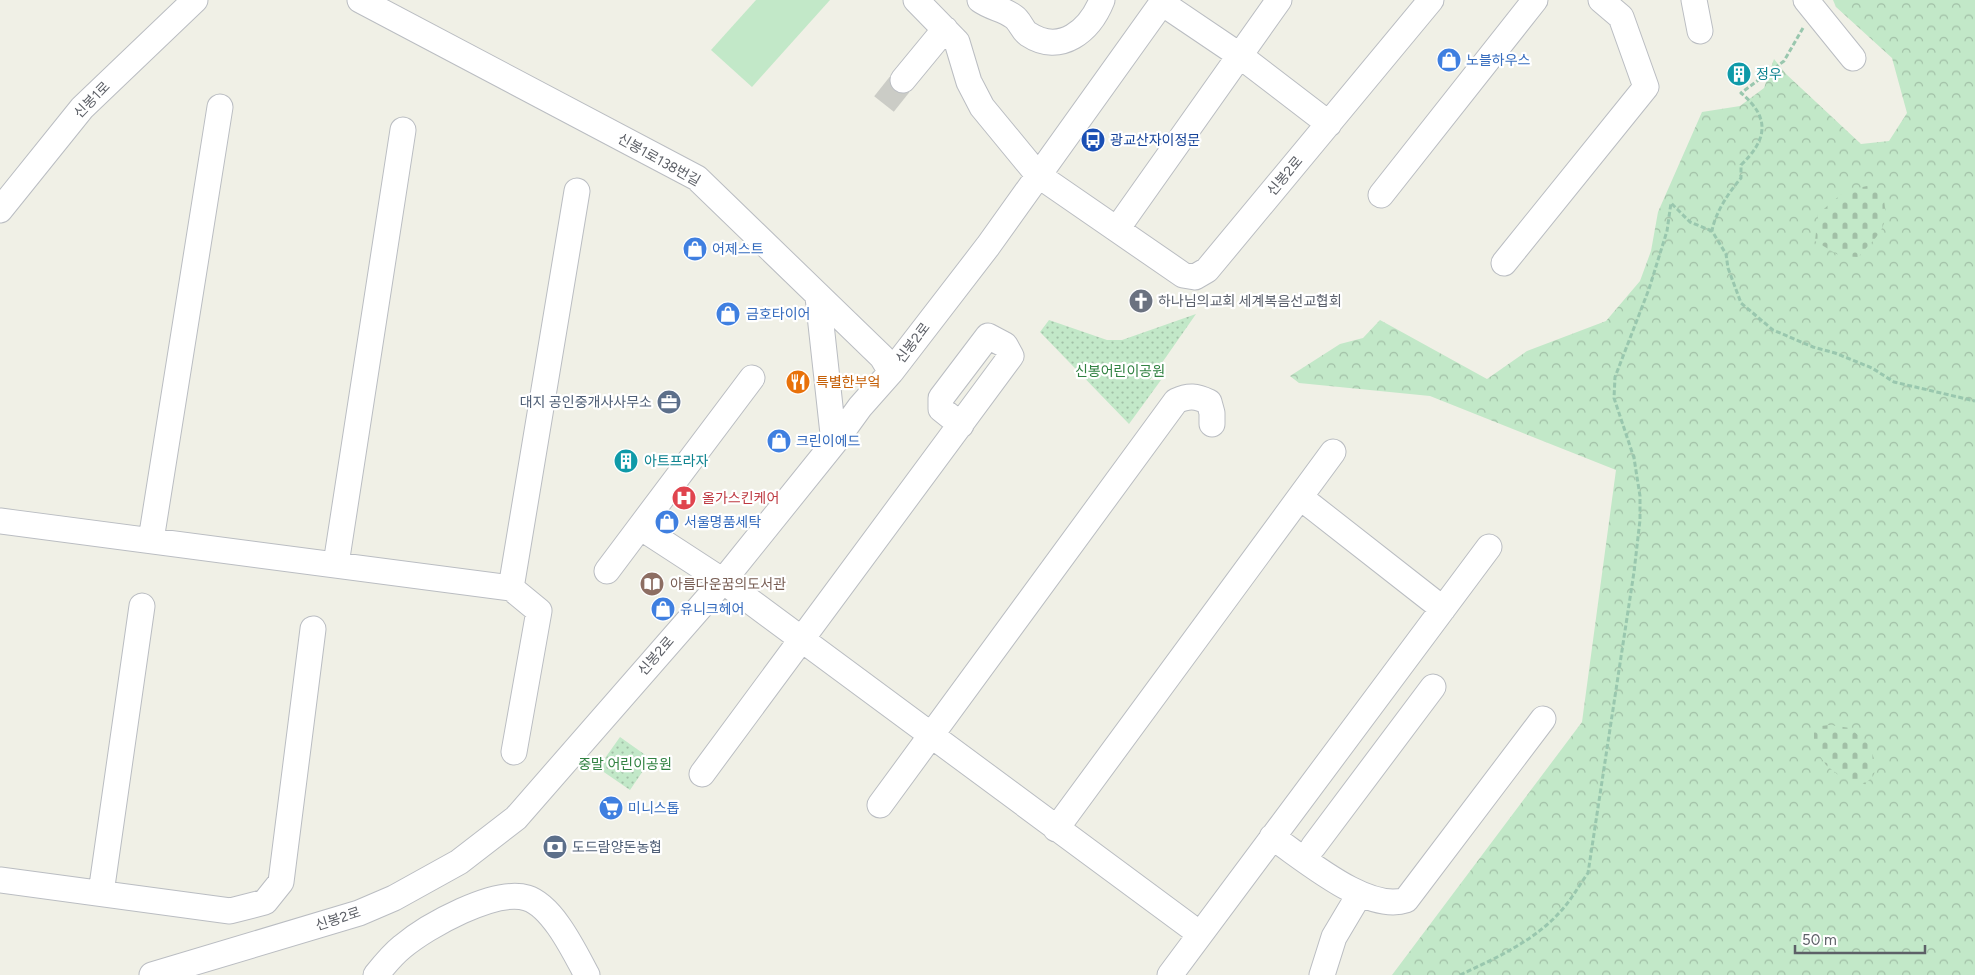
<svg xmlns="http://www.w3.org/2000/svg" width="1975" height="975" font-family="Figtree,'Noto Sans KR',sans-serif">
<style>
.grass{fill:#c2e8c8}
.forest{fill:url(#forest-crowns)}
.cemetery{fill:url(#cemetery-stones)}
.park{fill:url(#park-dots)}
.lines{fill:none;stroke-linecap:round;stroke-linejoin:round}
.minor-tunnel{stroke:#cbccc6;stroke-width:25;stroke-dasharray:25 12;stroke-linecap:butt}
.minor-casing{stroke:#babdc2;stroke-width:27}
.path{stroke:#99c7ae;stroke-width:3;stroke-dasharray:5 2.5;stroke-linecap:butt}
.minor{stroke:#fff;stroke-width:25}
.labels{text-anchor:middle;dominant-baseline:central;stroke-width:4.5;stroke-linejoin:round;paint-order:stroke}
.shop-label{font-size:14px;fill:#366cbe;stroke:#fff;text-anchor:start}
.culture-label{font-size:14px;fill:#0d838f;stroke:#fff;text-anchor:start}
.street-label{font-size:14px;fill:#5d6067;stroke:#fff}
.transit-label{font-size:14px;fill:#164399;stroke:#fff;text-anchor:start}
.worship-label{font-size:14px;fill:#5b616d;stroke:#fff;text-anchor:start}
.park-label{font-size:14px;fill:#318242;stroke:#fff}
.food-label{font-size:14px;fill:#c56008;stroke:#fff;text-anchor:start}
.service-label{font-size:14px;fill:#4e5e75;stroke:#fff;text-anchor:end}
.health-label{font-size:14px;fill:#be3a42;stroke:#fff;text-anchor:start}
.education-label{font-size:14px;fill:#785e54;stroke:#fff;text-anchor:start}
</style>
<defs>
<pattern id="forest-crowns" width="20" height="18" patternUnits="userSpaceOnUse" patternTransform="scale(1.25)"><rect width="20" height="18" fill="#c2e8c8"/><path d="M2 6a3 3 0 1 1 6 0M12 15a3 3 0 1 1 6 0" fill="none" stroke="#a1bfa6"/></pattern>
<pattern id="cemetery-stones" width="16" height="16" patternUnits="userSpaceOnUse" patternTransform="scale(1.25)"><rect width="16" height="16" fill="#c2e8c8"/><path d="M2 7V4a2 2 0 0 1 4 0v3zM10 15v-3a2 2 0 0 1 4 0v3z" fill="#a1bfa6"/></pattern>
<pattern id="park-dots" width="8" height="8" patternUnits="userSpaceOnUse" patternTransform="scale(1.25)"><rect width="8" height="8" fill="#c2e8c8"/><path d="M2 2h.1M6 6h.1" fill="none" stroke="#a1bfa6" stroke-width="1.8" stroke-linecap="round"/></pattern>
</defs>
<rect width="100%" height="100%" fill="#f0f0e6"/>
<!-- grass -->
<path class="grass" d="M756,0H830L752,87L711,50Z"/>
<!-- forest -->
<path class="forest" d="M1833,0H1975V975H1392L1582,722L1616,470L1430,396L1299,383L1290,376L1340,344L1363,338L1380,320L1487,379L1527,351L1606,321L1640,281L1651,251L1658,212L1702,112L1740,106L1764,88L1774,59L1786,74L1861,144L1889,141L1907,113L1892,58L1836,7Z"/>
<!-- cemetery -->
<path class="cemetery" d="M1867,186L1883,195C1890,229 1880,233 1858,257L1840,256L1815,241L1818,214L1845,191Z
M1829,725L1850,728L1869,745L1877,767L1873,776L1865,784L1842,778L1826,765L1814,747V727Z"/>
<!-- park -->
<path class="park" d="M1196,314L1150,380H1161L1129,424L1040,332L1049,320L1107,340H1122Z
M620,737L651,759L630,790L598,768Z"/>
<g class="lines">
<!-- minor-tunnel -->
<path class="minor-tunnel" d="M884,104L903,80"/>
<defs>
<path id="minor" d="M360,0L697,178L882,357L891,372
M916,0L957,42L969,82L982,107L1038,175L1183,275L1195,277L1207,270L1431,0
M980,0C991,8 1004,9 1014,17C1020,21 1022,30 1028,34C1061,56 1090,30 1102,0
M1694,0L1700,31
M1806,0L1853,58
M1162,3L1239,55L1329,124
M903,80L945,29
M1381,195L1535,0
M0,210L82,108L195,0
M1117,229L1279,0
M1504,263L1646,87L1621,17L1601,0
M818,297L834,443
M752,378L640,527L723,581L1200,934
M1300,497L1443,609
M0,521L511,588
M151,540L220,107
M336,564L403,130
M607,571L640,527
M514,752L539,611L511,588L577,191
M702,774L1011,356L1005,345L988,336L941,398V409L961,425
M880,805L1176,401C1189,395 1196,396 1209,402L1212,413V424
M1056,829L1333,452
M1272,837C1305,859 1367,913 1406,900L1543,719
M1313,847L1433,687
M0,880L230,911L265,902L281,882L313,629
M101,893L142,606
M152,975L359,913L394,898L459,862L516,818L723,581L834,443L860,407L891,372L988,246L1164,0
M376,975C384,965 392,955 402,947C427,926 495,888 527,898C553,906 575,953 587,975
M1170,975L1489,547
M1322,975L1334,937L1359,895"/>
</defs>
<!-- minor casing -->
<use href="#minor" class="minor-casing"/>
<!-- path -->
<path class="path" d="M1803,28L1784,61L1741,93C1771,118 1767,140 1741,165V178C1729,192 1715,213 1712,231L1726,254L1728,268L1741,303L1773,330L1813,347L1835,353L1872,368L1894,382L1975,401
M1460,975C1498,957 1539,939 1566,905C1574,895 1580,884 1588,873L1634,572L1640,520V496L1634,458L1614,398L1615,377L1649,289L1667,231L1671,203L1690,222L1712,231"/>
<!-- minor -->
<use href="#minor" class="minor"/>
</g>
<!-- icons -->
<defs>
<symbol id="shop-disc" viewBox="-11 -11 22 22"><circle r="9.5" fill="#3f7fe0" stroke="#fff"/><path d="M-5-2.5h2.3a2.7 3.5 0 0 1 5.4 0H5L5.5 6h-11ZM-1.5-2.5h3a1.5 2.3 0 0 0-3 0Z" fill="#fff"/></symbol>
<symbol id="building-disc" viewBox="-11 -11 22 22"><circle r="9.5" fill="#0f9aa8" stroke="#fff"/><path d="M-4-6H4V6H1V3H-1V6H-4ZM-2.5-4.3h1.7v1.8h-1.7ZM.8-4.3h1.7v1.8H.8ZM-2.5-1h1.7V.8h-1.7ZM.8-1h1.7V.8H.8Z" fill="#fff"/></symbol>
<symbol id="bus-disc" viewBox="-11 -11 22 22"><circle r="9.5" fill="#1a4fb4" stroke="#fff"/><path d="M-5-6H5V4H4V6H2V4H-2V6H-4V4H-5ZM-3.5-4V0h7V-4ZM-3.5 1.2v1.5H-2V1.2ZM2 1.2v1.5H3.5V1.2Z" fill="#fff"/></symbol>
<symbol id="church-disc" viewBox="-11 -11 22 22"><circle r="9.5" fill="#6b7280" stroke="#fff"/><path d="M-1.2-6h2.4v3.5h3.3v2.4h-3.3V6h-2.4V-.1h-3.3v-2.4h3.3Z" fill="#fff"/></symbol>
<symbol id="restaurant-disc" viewBox="-11 -11 22 22"><circle r="9.5" fill="#e8710a" stroke="#fff"/><path d="M-5-6h1v4h1v-4h1v4h1v-4h1v5L-1.5 .5V6h-2V.5L-5-1ZM5-6V6H3V1.5H1.5Q1.5-4 5-6Z" fill="#fff"/></symbol>
<symbol id="office-disc" viewBox="-11 -11 22 22"><circle r="9.5" fill="#5c6f8a" stroke="#fff"/><path d="M-6-3h4V-5.5h4V-3h4V5H-6ZM-1-4.5V-3h2v-1.5ZM-6 0V1H6V0Z" fill="#fff"/></symbol>
<symbol id="hospital-disc" viewBox="-11 -11 22 22"><circle r="9.5" fill="#e0444e" stroke="#fff"/><path d="M-5-5h3v3.5h4V-5h3V5h-3V1.5h-4V5h-3Z" fill="#fff"/></symbol>
<symbol id="library-disc" viewBox="-11 -11 22 22"><circle r="9.5" fill="#8d6e63" stroke="#fff"/><path d="M-6-4Q-3-5.5-.7-3.5V5Q-3 3-6 4ZM6-4Q3-5.5 .7-3.5V5Q3 3 6 4Z" fill="#fff"/></symbol>
<symbol id="supermarket-disc" viewBox="-11 -11 22 22"><circle r="9.5" fill="#3f7fe0" stroke="#fff"/><path d="M-6-5.5h2.5l.6 2H6L4.5 2H-2.5L-4.4-4H-6ZM-1.5 3.2a1.3 1.3 0 1 0 .1 0ZM3 3.2a1.3 1.3 0 1 0 .1 0Z" fill="#fff"/></symbol>
<symbol id="bank-disc" viewBox="-11 -11 22 22"><circle r="9.5" fill="#5c6f8a" stroke="#fff"/><path d="M-6-4H6V4H-6ZM0-2.3a2.3 2.3 0 1 0 0 4.6a2.3 2.3 0 1 0 0-4.6Z" fill="#fff"/></symbol>
</defs>
<g fill-rule="evenodd">
<use href="#shop-disc" x="1435" y="46" width="28" height="28"/>
<use href="#building-disc" x="1725" y="60" width="28" height="28"/>
<use href="#bus-disc" x="1079" y="126" width="28" height="28"/>
<use href="#shop-disc" x="681" y="235" width="28" height="28"/>
<use href="#church-disc" x="1127" y="287" width="28" height="28"/>
<use href="#shop-disc" x="714" y="300" width="28" height="28"/>
<use href="#restaurant-disc" x="784" y="368" width="28" height="28"/>
<use href="#office-disc" x="655" y="388" width="28" height="28"/>
<use href="#shop-disc" x="765" y="427" width="28" height="28"/>
<use href="#building-disc" x="612" y="447" width="28" height="28"/>
<use href="#hospital-disc" x="670" y="484" width="28" height="28"/>
<use href="#shop-disc" x="653" y="508" width="28" height="28"/>
<use href="#library-disc" x="638" y="570" width="28" height="28"/>
<use href="#shop-disc" x="649" y="595" width="28" height="28"/>
<use href="#supermarket-disc" x="597" y="794" width="28" height="28"/>
<use href="#bank-disc" x="541" y="833" width="28" height="28"/>
</g>
<g class="labels">
<!-- shop labels -->
<g class="shop-label">
<text x="1466" y="60">노블하우스</text>
<text x="712" y="249">어제스트</text>
<text x="746" y="314">금호타이어</text>
<text x="796" y="441">크린이에드</text>
<text x="684" y="522">서울명품세탁</text>
<text x="680" y="609">유니크헤어</text>
<text x="628" y="808">미니스톱</text>
</g>
<!-- culture labels -->
<g class="culture-label">
<text x="1756" y="74">정우</text>
<text x="644" y="461">아트프라자</text>
</g>
<!-- street labels -->
<g class="street-label">
<text transform="translate(92 100) rotate(-46)">신봉1로</text>
<text transform="translate(659 160) rotate(29)">신봉1로138번길</text>
<text transform="translate(1285 176) rotate(-50)">신봉2로</text>
<text transform="translate(913 343) rotate(-53)">신봉2로</text>
<text transform="translate(656 656) rotate(-49)">신봉2로</text>
<text transform="translate(338 919) rotate(-18)">신봉2로</text>
</g>
<!-- transit labels -->
<g class="transit-label">
<text x="1110" y="140">광교산자이정문</text>
</g>
<!-- worship labels -->
<g class="worship-label">
<text x="1158" y="301">하나님의교회 세계복음선교협회</text>
</g>
<!-- park labels -->
<g class="park-label">
<text x="1120" y="371">신봉어린이공원</text>
<text x="625" y="764">중말 어린이공원</text>
</g>
<!-- food labels -->
<g class="food-label">
<text x="816" y="382">특별한부엌</text>
</g>
<!-- service labels -->
<g class="service-label">
<text x="652" y="402">대지 공인중개사사무소</text>
<text x="572" y="847" text-anchor="start">도드람양돈농협</text>
</g>
<!-- health labels -->
<g class="health-label">
<text x="702" y="498">올가스킨케어</text>
</g>
<!-- education labels -->
<g class="education-label">
<text x="670" y="584">아름다운꿈의도서관</text>
</g>
</g>
<!-- scale -->
<path d="M1795 945v8h130v-8" fill="none" stroke="#5d6067" stroke-width="2.5"/>
<text x="1802" y="945" font-size="15" fill="#5d6067" stroke="#ffffff" stroke-width="4" paint-order="stroke">50 m</text>
</svg>
